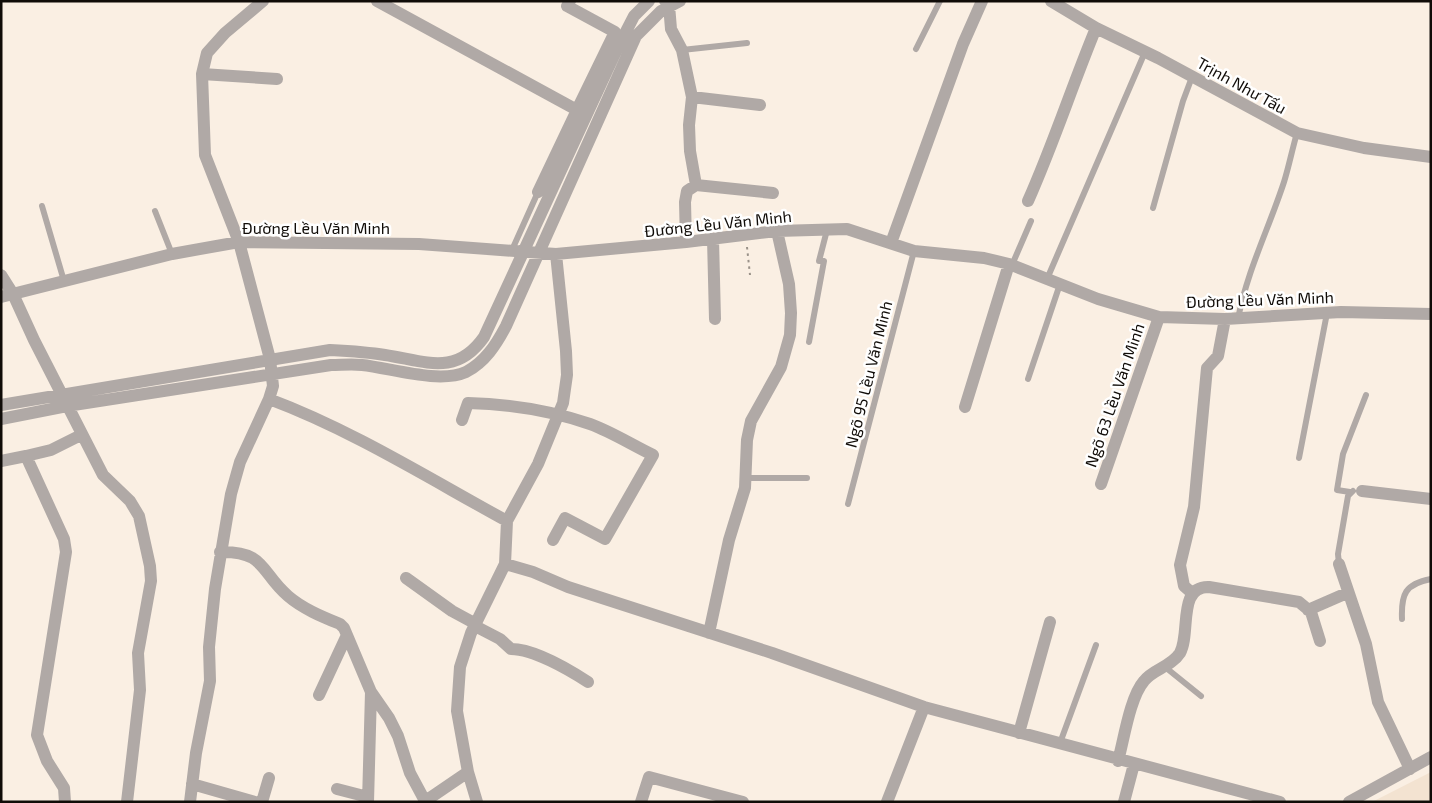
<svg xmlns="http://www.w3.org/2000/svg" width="1432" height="803" font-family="'Exo 2',sans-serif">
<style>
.built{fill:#f3e3d1}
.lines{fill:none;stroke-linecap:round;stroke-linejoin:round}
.path{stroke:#9a9289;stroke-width:2;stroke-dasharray:2.5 4;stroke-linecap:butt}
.service{stroke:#b0a9a6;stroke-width:6}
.minor{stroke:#b0a9a6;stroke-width:12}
.labels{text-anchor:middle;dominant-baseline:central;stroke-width:5;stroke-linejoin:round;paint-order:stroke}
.street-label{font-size:16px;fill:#100c08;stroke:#fff}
</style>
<rect width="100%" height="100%" fill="#faefe3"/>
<!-- built -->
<path class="built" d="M1431,772V802H1372Z"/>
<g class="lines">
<!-- path -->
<path class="path" d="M747,247L750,275"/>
<!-- service -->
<path class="service" d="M916,49L940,1
M682,50L747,43
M42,206L64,281
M1153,208L1183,101L1192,77
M155,211L172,254
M512,250L538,192
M1012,265L1031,221
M1047,279L1145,52
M1238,319C1247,271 1269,228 1284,182C1289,166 1292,150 1297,133
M809,342L824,261H819L827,230
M1028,379L1060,284
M1299,458L1327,313
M746,478H807
M1350,492L1337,490L1343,454L1366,395
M848,504L914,251
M1339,564L1338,554L1348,496L1353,491
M1402,619C1401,594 1405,584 1431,579
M1165,667L1201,696
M1060,743L1096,645"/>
<!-- minor -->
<path class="minor" d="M377,1L577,110L538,192
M570,1L567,6L615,32L577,110
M665,1L669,5L671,29L682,50L692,97L689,125L690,151L696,185L687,191L685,202L686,242
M1051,1L1096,28L1158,58L1297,133L1364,148L1431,157
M202,74L277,79
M692,97L760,105
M696,185L773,193
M1028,201C1053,145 1072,86 1096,28
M713,239L715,319
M891,243L963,44L982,1
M1,275L13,294L34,340L103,475L130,501L139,516L150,566L151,581L138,653L140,690L127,802
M1,297L172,254L239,242L419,244L556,254L686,242L777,231L847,229L914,251L984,258L1009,264L1098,299L1159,317L1225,319L1341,312L1431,314
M269,399C352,430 430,479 507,521
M1,405L330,350C349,351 367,352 385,355C425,361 456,377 484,337L617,49L634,16L649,1
M965,407L1009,264
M1,419L67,406L331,365C341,365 352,364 362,365C391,368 439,384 466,372C485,362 496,345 506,326L636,36L661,11L680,1
M462,420L468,403C508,404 552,411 590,424C612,432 632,445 653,455L605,539L565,518L553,540
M26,456L51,450L81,435
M1,461L26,456L64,539L66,552L37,735L47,761L64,788L65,802
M1101,484L1159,317
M1362,491L1431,499
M220,552C266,551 260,572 288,596C303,609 323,617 340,624L344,628L371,692L389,718L398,736L410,773L425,801
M505,564L533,572L568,587L772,653L924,707L1280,802
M1339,564L1366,644L1378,702L1410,769
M406,578L452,611L476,624
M1192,593L1184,586L1180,565L1194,507L1207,368L1218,356L1225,319
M1308,610L1347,593
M475,626L500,639L511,649C533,649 568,669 588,682
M709,633L729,540L745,488L747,440L751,421L781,367L790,335L791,313L789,284L777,231
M319,695L347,635
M1019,733L1050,622
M1118,761C1124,739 1130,697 1144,681C1153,669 1171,667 1180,653C1191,633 1177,586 1209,587L1299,602L1311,612L1320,641
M468,772L477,802
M192,784L255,802
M337,789L368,797
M190,802L196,753L210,681L209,647L215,589L231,494L240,462L269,399L273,386L270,359L239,242L205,155L202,74L207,53L225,33L263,1
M262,802L269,778
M368,802L371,692
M424,802L468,772L457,711L460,667L471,633L505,564L507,521L538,464L563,403L567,375L566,351L556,254
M641,802L649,777L743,802
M887,802L924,707
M1124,802L1134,764
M1349,802L1431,757"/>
</g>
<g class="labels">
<!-- street labels -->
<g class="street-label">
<text transform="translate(1242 85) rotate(29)">Trịnh Như Tấu</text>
<text transform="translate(718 223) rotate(-6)">Đường Lều Văn Minh</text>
<text x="316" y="227">Đường Lều Văn Minh</text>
<text transform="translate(1260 299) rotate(-2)">Đường Lều Văn Minh</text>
<text transform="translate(868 374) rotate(-76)">Ngõ 95 Lều Văn Minh</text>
<text transform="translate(1114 395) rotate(-71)">Ngõ 63 Lều Văn Minh</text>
</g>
</g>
<!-- border -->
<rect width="1432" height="803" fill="none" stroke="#100c08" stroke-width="5"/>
</svg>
